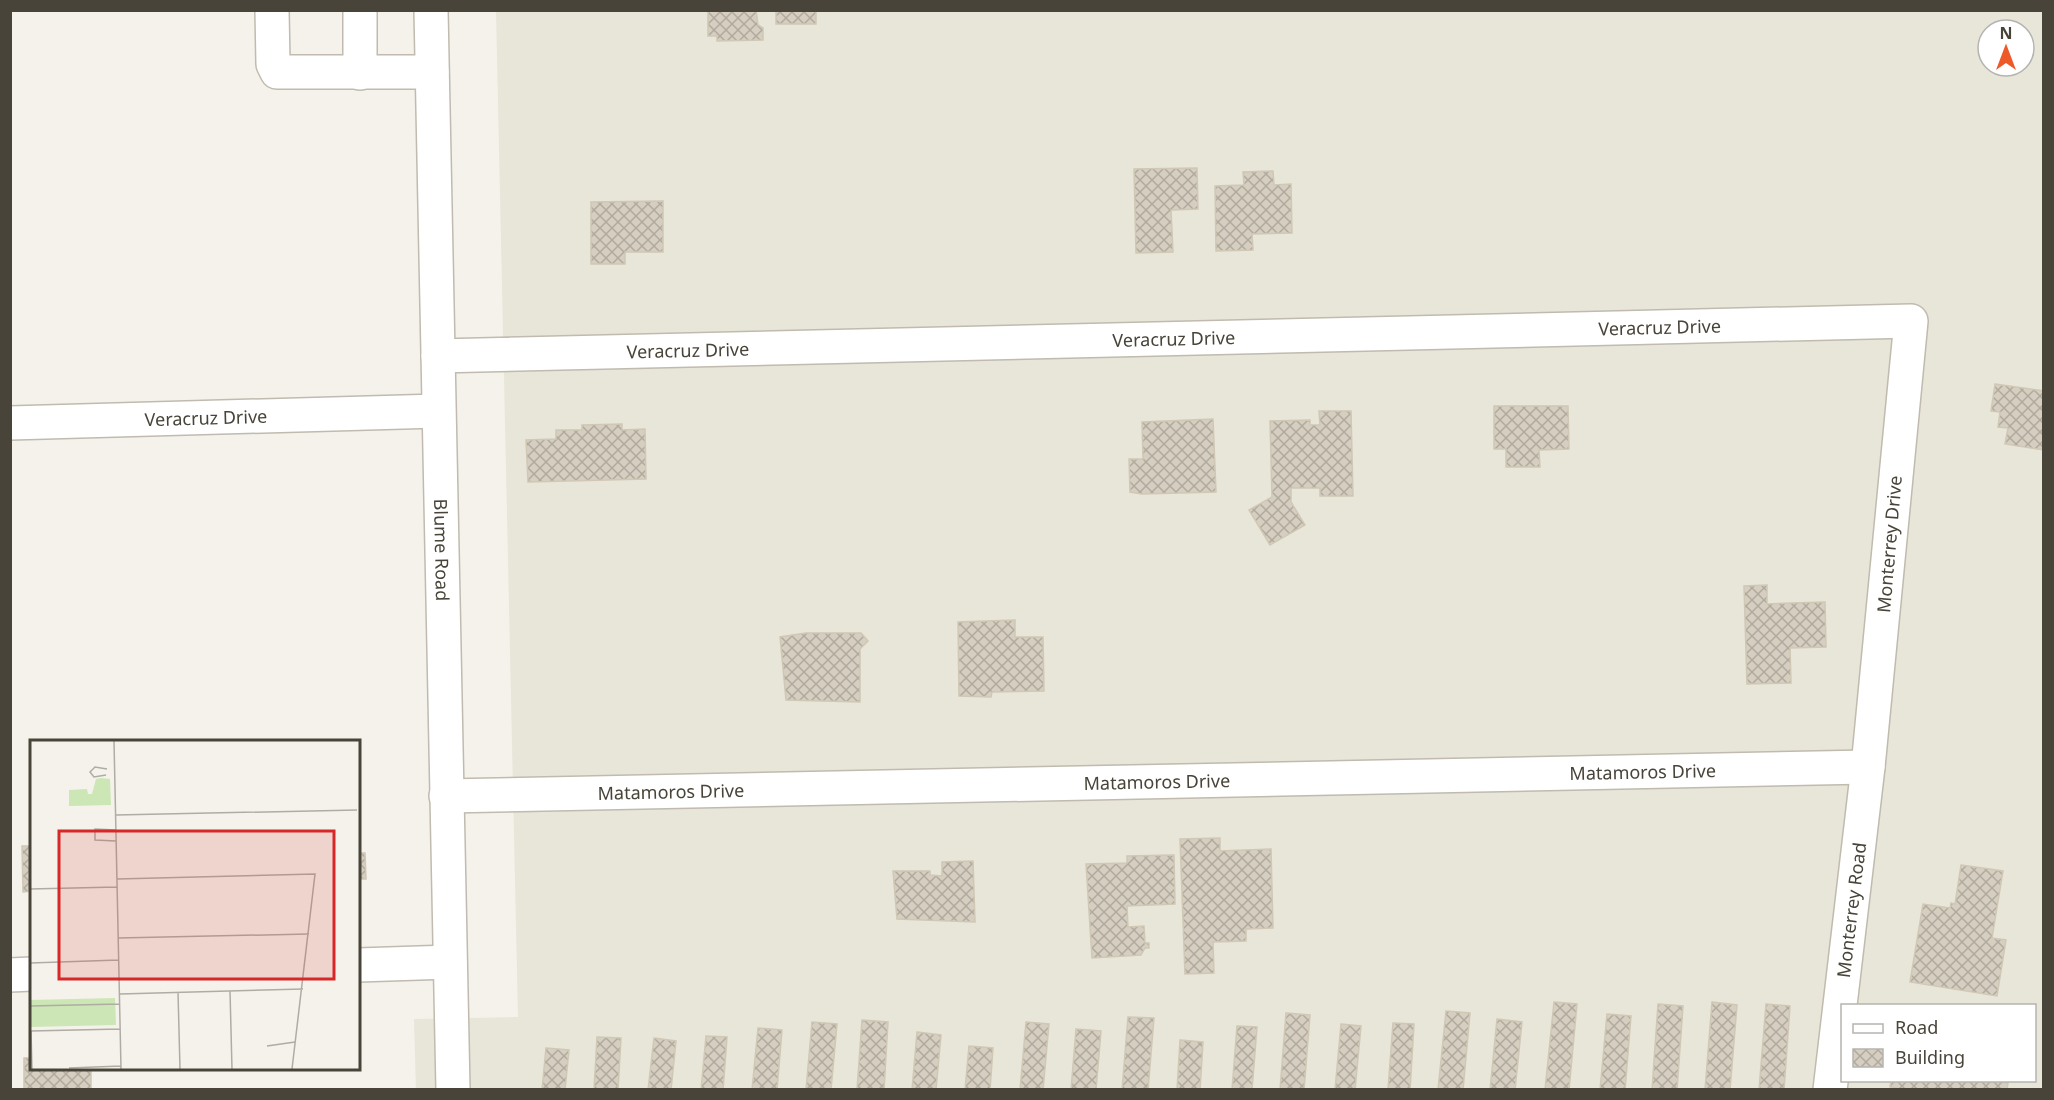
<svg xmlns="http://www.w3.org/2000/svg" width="2054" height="1100" font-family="'Noto Sans',sans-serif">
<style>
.residential{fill:#e8e5d9;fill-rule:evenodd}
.building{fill:url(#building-cross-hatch);stroke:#d0c8b4;stroke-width:1.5}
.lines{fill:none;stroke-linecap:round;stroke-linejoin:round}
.minor-casing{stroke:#c0bbae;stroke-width:36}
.minor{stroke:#fff;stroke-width:33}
.labels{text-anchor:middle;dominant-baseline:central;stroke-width:4.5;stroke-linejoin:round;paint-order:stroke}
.street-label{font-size:18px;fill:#484439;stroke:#fff}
.inset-road{fill:none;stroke:#afaca4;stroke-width:1.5}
.view{fill:#d62828;fill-opacity:0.15;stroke:#d62828;stroke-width:3}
.inset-edge{fill:none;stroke:#484439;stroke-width:3}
</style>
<defs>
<pattern id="building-cross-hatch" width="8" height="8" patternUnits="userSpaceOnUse" patternTransform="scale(1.5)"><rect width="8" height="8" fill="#d6cfc1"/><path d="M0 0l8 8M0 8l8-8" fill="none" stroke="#b0aa9e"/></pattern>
</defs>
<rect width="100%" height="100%" fill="#f4f2eb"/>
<!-- residential -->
<path class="residential" d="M496,11H2043V1089L416,1090L414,1019L518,1017ZM1988,30H2024V66H1988ZM1842,1006H2034V1080H1842Z"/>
<!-- building -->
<path class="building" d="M708,10H756L758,25L763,28V40L717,41V36H708Z
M776,10H816V24H776Z
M1197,168L1198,209L1171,210L1173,252L1136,253L1134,169Z
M1273,171L1274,185L1291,184L1292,233L1252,234L1253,250L1216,251L1215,186L1244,185L1243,172Z
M663,201V252H625V264H591V202Z
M1995,384L2044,391V450L2005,444L2008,428L1998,427L2000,412L1991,411Z
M1494,406H1568L1569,449L1539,450L1540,467H1506V449H1494Z
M1319,411H1351L1353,496H1320V488H1291V502L1305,525L1270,545L1249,510L1272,497L1270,421L1310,420V425H1320Z
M1213,419L1216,492L1142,494L1130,492L1129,459H1143L1142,422Z
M622,424V430L645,429L646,479L528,482L526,440L556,439V430H582V425Z
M1767,585V604L1825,602L1826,647L1790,648L1791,683L1747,684L1744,586Z
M1015,620V637H1043L1044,691L992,692L991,697L959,696L958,622Z
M806,633H861L868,641L860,649V702L786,700L780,637Z
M358,820L360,853H365L366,879H358Z
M1220,838V851L1271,849L1273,928L1246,929V941L1213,942L1214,973L1185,974L1180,839Z
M22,846H32V891L23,892Z
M1174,855L1175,904L1127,906L1128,927L1144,926L1145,943H1149V948H1145L1141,955L1092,958L1086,864L1127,863V856Z
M973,861L975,922L897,919L893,871H930V875L942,876V862Z
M1961,865L2003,871L1992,938L2006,940L1997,996L1910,982L1923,904L1950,908L1951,903L1955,904Z
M1554,1002L1577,1004L1569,1090H1545Z
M1712,1002L1737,1005L1730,1090H1705Z
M1658,1004L1683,1006L1677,1090H1652Z
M1766,1004L1790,1006L1784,1090H1759Z
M1446,1011L1470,1013L1463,1090H1438Z
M1286,1013L1310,1015L1304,1090H1280Z
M1607,1014L1631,1016L1625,1090H1600Z
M1128,1017L1154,1018L1148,1090H1122Z
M1497,1019L1522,1022L1515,1090H1490Z
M862,1020L888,1022L884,1090H857Z
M812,1022L837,1024L831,1090H806Z
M1026,1022L1049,1024L1043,1090H1020Z
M1393,1023L1414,1024L1410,1090H1388Z
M1341,1024L1361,1026L1355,1090H1335Z
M1237,1026L1257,1027L1252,1090H1232Z
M758,1028L782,1030L777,1090H752Z
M1076,1029L1101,1031L1096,1090H1071Z
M917,1032L941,1035L936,1090H912Z
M706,1036L727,1037L723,1090H701Z
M597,1037L621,1038L618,1090H594Z
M654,1038L676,1041L671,1090H648Z
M1180,1040L1203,1042L1200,1090H1177Z
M969,1046L993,1048L990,1090H965Z
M546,1048L569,1050L565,1090H542Z
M24,1058H32V1068H91V1090H24Z
M1891,1080H1989L2008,1083L2007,1090H1907L1890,1087Z"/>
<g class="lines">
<defs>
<g id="minor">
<path d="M272,10L273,64L277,72H432"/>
<path d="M360,10V73"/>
<path id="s1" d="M431,10L453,1090"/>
<path id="s2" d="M438,356L1911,321L1868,767L1830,1090"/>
<path id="s3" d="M10,423L438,411"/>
<path id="s4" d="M446,796L1868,767"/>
<path d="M358,965L450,962"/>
<path d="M10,975L32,974"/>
</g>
</defs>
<!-- minor casing -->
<use href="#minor" class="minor-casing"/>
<!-- minor -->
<use href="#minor" class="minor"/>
</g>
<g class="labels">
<!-- street labels -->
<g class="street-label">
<text stroke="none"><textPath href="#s2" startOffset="1222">Veracruz Drive</textPath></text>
<text stroke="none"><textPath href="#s2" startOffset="736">Veracruz Drive</textPath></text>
<text stroke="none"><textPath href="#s2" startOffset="250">Veracruz Drive</textPath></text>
<text stroke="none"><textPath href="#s3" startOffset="196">Veracruz Drive</textPath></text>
<text transform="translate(1889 544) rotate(-85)">Monterrey Drive</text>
<text stroke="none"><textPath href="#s1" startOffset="540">Blume Road</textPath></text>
<text stroke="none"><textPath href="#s4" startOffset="1197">Matamoros Drive</textPath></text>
<text stroke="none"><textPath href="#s4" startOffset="711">Matamoros Drive</textPath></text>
<text stroke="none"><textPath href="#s4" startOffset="225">Matamoros Drive</textPath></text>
<text transform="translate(1851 910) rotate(-83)">Monterrey Road</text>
</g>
</g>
<!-- overview -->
<g transform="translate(30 740)">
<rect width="330" height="330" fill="#f4f2eb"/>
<path d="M71,38L80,39L81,65L39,66V50L57,49L58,54H62L66,39Z" fill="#cce6b6"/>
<path d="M85,258L86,285L0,287V260Z" fill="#cce6b6"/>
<path class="inset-road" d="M84,1L91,329M76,35L64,37L60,32L65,27L77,29M86,75L327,70M86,90L65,89V100L86,101M87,139L285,134L262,329M0,149L87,147M88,198L279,194M0,223L89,220M200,251L202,329M148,252L150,329M90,254L273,249M0,266L90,264M237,306L265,302M39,328L91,326M2,329L1,291L90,289"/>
<path class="view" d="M29,91H304V239H29Z"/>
<rect width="330" height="330" class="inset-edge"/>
</g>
<!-- border -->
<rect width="2054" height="1100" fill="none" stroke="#484439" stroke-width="24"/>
<!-- legend -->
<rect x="1841" y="1004" width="195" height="78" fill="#ffffff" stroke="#b6b4b0" stroke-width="1.5"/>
<rect x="1853" y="1024" width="30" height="9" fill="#ffffff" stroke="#b6b4b0" stroke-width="1.5"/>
<text x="1895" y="1034" font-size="18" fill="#484439">Road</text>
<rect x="1853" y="1049" width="30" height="18" fill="url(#building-cross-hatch)" stroke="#b6b4b0" stroke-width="1.5"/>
<text x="1895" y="1064" font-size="18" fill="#484439">Building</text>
<!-- north arrow -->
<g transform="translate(2006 48)"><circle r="28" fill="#ffffff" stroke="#b6b4b0" stroke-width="1.5"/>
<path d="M0-4.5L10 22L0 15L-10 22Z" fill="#ee5928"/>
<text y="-9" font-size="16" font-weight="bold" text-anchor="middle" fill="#484439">N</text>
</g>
</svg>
